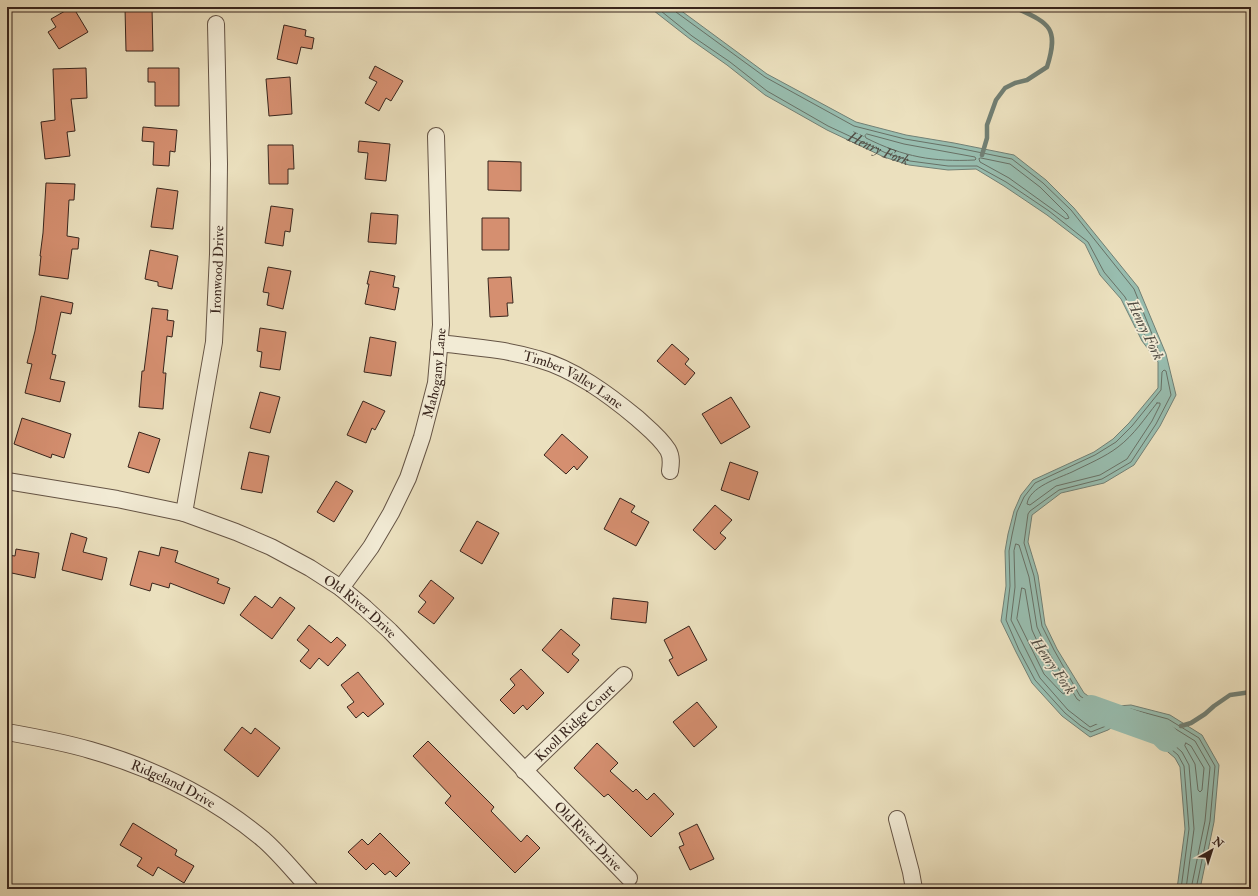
<svg xmlns="http://www.w3.org/2000/svg" width="1258" height="896" font-family="'IM FELL Double Pica',serif">
<style>
.water{fill:#98bdaf;stroke:#728075}
.lines{fill:none;stroke-linecap:round;stroke-linejoin:round}
.shore{stroke:#687166;stroke-width:1}
.stream{stroke:#728075;stroke-width:4.5}
.river{stroke:#98bdaf;stroke-width:26}
.building{fill:#d58f70;stroke:#38251d}
.minor-casing{stroke:#655445;stroke-width:18}
.minor{stroke:#f2ebd5;stroke-width:16}
.labels{text-anchor:middle;dominant-baseline:central;stroke-width:3.5;stroke-linejoin:round;paint-order:stroke}
.street-label{font-size:14px;fill:#38251d;stroke:#f2ebd5}
.water-label{font-size:15px;font-style:italic;fill:#504b42;stroke:#f2ebd5}
</style>
<rect width="100%" height="100%" fill="#ebe0be"/>
<filter id="stains"><feTurbulence type="fractalNoise" baseFrequency=".005" numOctaves="4"/><feColorMatrix values="0 0 0 0 .2 0 0 0 0 .09 0 0 0 0 .02 0 0 0 .5 -.17"/></filter>
<radialGradient id="worn" r=".72"><stop offset=".6" stop-color="#630" stop-opacity="0"/><stop offset="1" stop-color="#630" stop-opacity=".3"/></radialGradient>
<!-- water -->
<path class="water" d="M649,7H676L767,74L856,122L906,135L954,143L1014,155L1046,180L1074,208L1138,287L1166,354L1176,395L1160,426L1134,465L1104,483L1061,493L1032,515L1028,542L1038,575L1045,624L1057,649L1084,693L1104,707L1131,705L1170,715L1202,735L1219,765L1214,822L1200,889H1177L1185,829L1180,767L1175,758L1156,742L1140,727L1126,718L1108,730L1090,737L1062,716L1032,683L1016,652L1001,621L1006,586L1005,551L1008,534L1014,511L1021,495L1033,480L1094,452L1113,439L1129,423L1158,388V362L1142,341L1121,299L1100,275L1085,244L1047,215L1004,186L976,169L948,170L909,165L884,157L827,130L765,95L727,65L690,39Z"/>
<g class="lines">
<!-- shore -->
<g class="shore">
<path id="s1" d="M656,7L692,36L730,62L767,91L828,126L886,153L910,161L948,166H977L1006,182L1049,211L1088,242L1104,272L1125,297L1146,338L1157,354H1160L1134,289L1071,210L1043,183L1012,159L953,147L905,139L854,126L765,77L676,12L674,7"/>
<path d="M867,134L904,144L975,157L976,159L975,160C933,162 904,157 866,138L865,136Z"/>
<path d="M981,158L1010,164L1040,187L1067,214L1069,218L1066,219L1009,178L980,162L979,159Z"/>
<path d="M1157,403H1160V405L1152,421L1127,459L1100,475L1056,486L1030,505L1027,504C1029,487 1059,478 1072,472C1088,464 1105,457 1118,447C1134,435 1145,418 1157,403Z"/>
<path d="M1016,544L1019,545L1029,577L1037,627L1049,653L1077,699L1099,714L1108,716V719L1090,727L1068,710L1040,678L1011,620L1015,587L1014,551Z"/>
<path d="M1022,588L1025,589L1032,630L1044,656L1065,691L1064,694L1062,693L1044,674L1017,619Z"/>
<path d="M1186,743L1191,746L1204,768L1202,790L1200,792L1198,790L1195,764L1185,746Z"/>
<path d="M1181,889L1189,829L1184,766L1178,755L1159,739L1143,724L1129,715H1124L1106,726L1091,732L1081,726L1065,713L1035,680L1019,650L1006,620L1010,586L1009,551L1012,535L1017,512L1024,497L1035,483L1095,455L1116,442L1132,426L1161,390L1162,372L1164,370L1166,371L1171,395L1156,424L1131,462L1102,479L1059,490L1030,511L1028,514L1024,543L1034,576L1042,626L1054,650L1080,696L1103,711L1131,709L1168,719L1199,738L1215,766L1210,821L1196,889"/>
<path d="M1186,889L1194,829L1189,765L1182,752L1149,723L1148,721L1150,719L1166,723L1195,741L1210,767L1205,821L1191,889"/>
</g>
<!-- stream -->
<path class="stream" d="M982,155L987,138V125L996,100L1005,88L1015,83L1027,80L1047,67C1060,26 1048,23 1014,7
M1181,726L1191,723L1205,714L1214,706L1230,695L1251,692"/>
<!-- river -->
<path class="river" d="M1091,708L1161,733L1167,739"/>
</g>
<!-- building -->
<path class="building" d="M72,7H73L88,32L59,49L48,32L56,27L51,19Z
M125,8H152L153,51H126Z
M284,25L306,30L305,36L314,38L312,49L301,47L297,64L277,59Z
M375,66L403,81L391,101L386,98L379,111L365,103L377,82L369,78Z
M86,68L87,98L71,99L75,131L67,132L70,156L45,159L41,122L55,120L53,69Z
M148,68H179V106H155V82H148Z
M290,77L292,114L269,116L266,79Z
M143,127L177,130L175,152L170,151L169,166L153,165L154,142L142,141Z
M359,141L390,144L386,181L365,179L368,153L358,152Z
M268,145H293L294,169H288V184H269Z
M488,161L521,162V191L488,190Z
M46,183L75,184L74,200H69L67,236L79,238L78,249H72L68,279L39,275L41,256H40L43,233Z
M157,188L178,191L173,229L151,227Z
M271,206L293,209L290,232L285,231L283,246L265,243Z
M371,213L398,215L396,244L368,242Z
M482,218H509V250H482Z
M150,250L178,256L172,289L158,286V282L145,279Z
M268,267L291,271L283,309L267,305L269,293L263,292Z
M370,271L395,276L393,287L399,288L395,310L365,304L369,284H367Z
M511,277L513,303H507L508,316L490,317L488,278Z
M41,296L73,303L71,314L61,312L52,354L56,355L50,379L65,382L60,402L25,393L32,364L27,363L35,331Z
M152,308L168,310L167,320L174,321L172,337L167,336L163,373H166L163,409L139,407L142,371H144Z
M260,328L286,332L280,370L260,367L262,352L257,351Z
M370,337L396,342L391,376L364,372Z
M672,344L689,359L685,364L695,373L685,385L657,361Z
M260,392L280,397L270,433L250,428Z
M731,397L750,427L721,444L702,414Z
M363,401L385,411L375,430L372,428L366,443L347,435Z
M22,418L71,434L64,458L52,454L51,458L14,444Z
M139,432L160,439L149,473L128,467Z
M562,434L588,457L577,470L574,466L566,474L544,455Z
M249,452L269,456L262,493L241,489Z
M730,462L758,472L749,500L721,490Z
M336,481L353,491L334,522L317,512Z
M620,498L635,506L631,512L649,522L636,546L604,529Z
M715,505L732,520L720,533L726,538L715,550L693,530Z
M477,521L499,533L482,564L460,551Z
M71,533L87,538L83,552L107,558L102,580L62,570Z
M161,547L178,551L175,562L219,579L217,583L230,588L224,604L170,583L169,588L152,583L150,591L130,585L139,551L159,556Z
M16,549L39,553L35,578L7,572V555L15,556Z
M431,580L454,598L434,624L418,612L426,602L419,596Z
M255,596L272,608L280,597L295,608L272,639L240,615Z
M613,598L648,602L646,623L611,619Z
M309,625L331,643L337,637L346,645L328,666L319,658L310,669L300,661L309,650L297,640Z
M689,626L707,660L678,676L669,660L673,658L664,640Z
M561,629L580,645L572,654L579,660L568,673L542,650Z
M521,669L544,693L527,710L523,705L514,714L500,700L515,685L510,679Z
M358,672L384,704L368,717L363,712L356,718L347,707L354,702L341,685Z
M697,702L717,727L694,747L673,722Z
M242,727L251,734L255,728L280,748L258,777L224,750Z
M428,741L494,807L491,811L521,842L527,835L540,848L515,873L445,803L451,796L413,756Z
M597,743L618,763L610,771L633,792L636,789L647,800L654,793L674,814L651,837L608,794L604,797L574,768Z
M133,823L177,850L175,855L194,866L184,883L158,867L153,876L137,866L142,858L120,845Z
M697,824L714,859L690,870L679,847L684,845L679,833Z
M380,833L410,863L396,877L390,871L385,875L373,863L366,870L348,852L362,839L368,845Z"/>
<g class="lines">
<defs>
<g id="minor">
<path id="s2" d="M439,343C472,347 505,349 538,359C574,369 608,394 637,418C648,428 660,437 668,450C672,457 671,464 670,471"/>
<path id="s3" d="M7,481L117,499L184,513L236,532L271,547L310,568L341,588L365,608L390,631L629,878"/>
<path id="s4" d="M184,513L214,342L218,254L219,164L216,24"/>
<path id="s5" d="M341,588L371,547L391,513L408,478L422,437L436,383L441,325L436,136"/>
<path id="s6" d="M7,732C35,737 63,742 90,750C153,768 214,798 264,840C281,855 295,873 310,889"/>
<path id="s7" d="M524,771L624,675"/>
<path d="M897,819L911,872L914,889"/>
</g>
</defs>
<!-- minor casing -->
<use href="#minor" class="minor-casing"/>
<!-- minor -->
<use href="#minor" class="minor"/>
</g>
<g class="labels">
<!-- street labels -->
<g class="street-label">
<text stroke="none"><textPath href="#s4" startOffset="246">Ironwood Drive</textPath></text>
<text stroke="none"><textPath href="#s5" startOffset="238">Mahogany Lane</textPath></text>
<text stroke="none"><textPath href="#s2" startOffset="141">Timber Valley Lane</textPath></text>
<text stroke="none"><textPath href="#s3" startOffset="381">Old River Drive</textPath></text>
<text stroke="none"><textPath href="#s7" startOffset="70">Knoll Ridge Court</textPath></text>
<text stroke="none"><textPath href="#s6" startOffset="175">Ridgeland Drive</textPath></text>
<text stroke="none"><textPath href="#s3" startOffset="705">Old River Drive</textPath></text>
</g>
<!-- water labels -->
<g class="water-label">
<text stroke="none"><textPath href="#s1" startOffset="265">Henry Fork</textPath></text>
<text transform="translate(1145 330) rotate(64)">Henry Fork</text>
<text transform="translate(1053 666) rotate(55)">Henry Fork</text>
</g>
</g>
<!-- margin -->
<rect width="1258" height="896" fill="none" stroke="#ebe0be" stroke-width="24"/>
<rect x="8" y="8" width="1242" height="880" fill="none" stroke="#38251d" stroke-width="2"/>
<rect x="12" y="12" width="1234" height="872" fill="none" stroke="#38251d"/>
<!-- north arrow -->
<g transform="translate(1212 850) rotate(39)" stroke="#f2ebd5" stroke-width="3" paint-order="stroke">
<path d="M0-3L7 15L0 10L-7 15Z" fill="#38251d"/>
<text y="-6" font-size="11" font-weight="bold" text-anchor="middle" fill="#38251d">N</text>
</g>
<rect width="100%" height="100%" filter="url(#stains)"/>
<rect width="100%" height="100%" fill="url(#worn)"/>
</svg>
